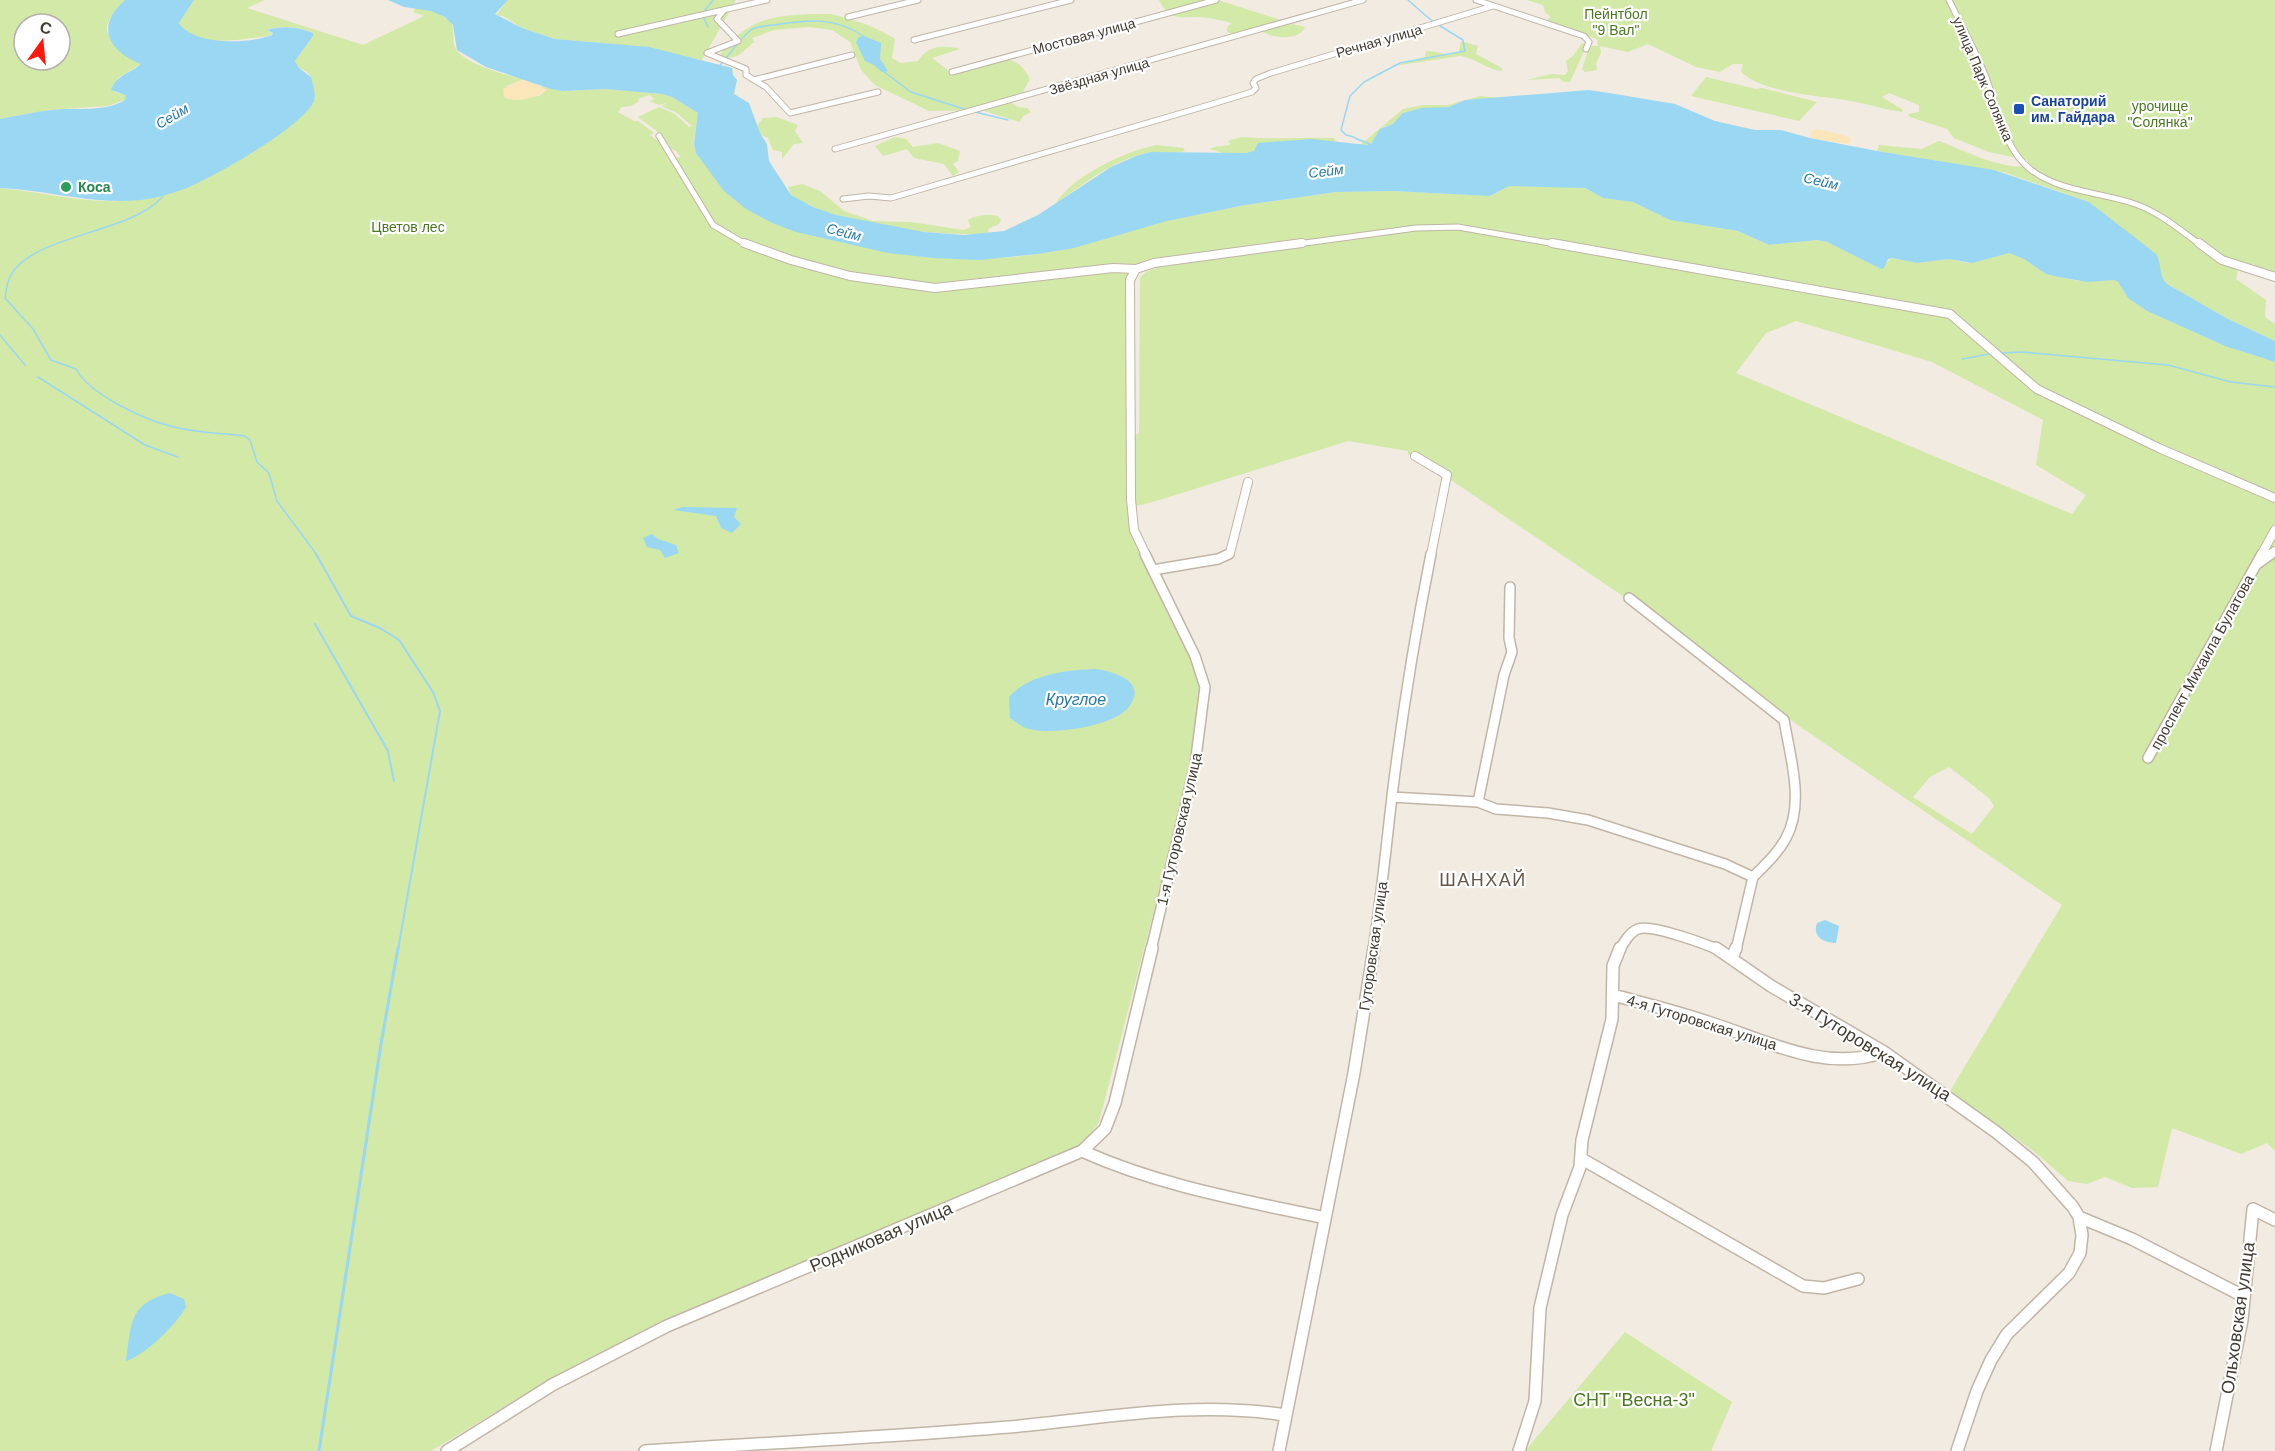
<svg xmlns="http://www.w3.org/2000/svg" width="2275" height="1451" font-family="Helvetica,sans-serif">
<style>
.green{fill:#d2e9a7;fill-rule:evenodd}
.sand{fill:#fae6b9}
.water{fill:#99d7f3}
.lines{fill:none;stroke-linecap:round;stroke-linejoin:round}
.stream-far2{stroke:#99d7f3;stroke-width:1.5}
.stream-far1{stroke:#99d7f3;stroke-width:2}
.stream{stroke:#99d7f3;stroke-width:3}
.minor-far3-casing{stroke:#c0b5a7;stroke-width:7}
.minor-far2-casing{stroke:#c0b5a7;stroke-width:10}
.minor-far1-casing{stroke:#c0b5a7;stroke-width:12}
.minor-casing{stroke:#c0b5a7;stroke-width:14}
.minor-far3{stroke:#fff;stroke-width:5}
.minor-far2{stroke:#fff;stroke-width:8}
.minor-far1{stroke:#fff;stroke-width:9}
.minor{stroke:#fff;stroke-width:11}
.transit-dot{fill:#1a4fb4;stroke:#fff;stroke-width:2}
.leisure-dot{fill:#2e9e5b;stroke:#fff;stroke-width:2}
.labels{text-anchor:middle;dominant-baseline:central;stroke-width:4.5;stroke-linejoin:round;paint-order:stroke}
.far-park-label{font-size:14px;fill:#4b7723;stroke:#fff}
.far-street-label{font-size:14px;fill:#433b32;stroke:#fff}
.far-transit-label{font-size:14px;font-weight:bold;fill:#164399;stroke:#fff;text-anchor:start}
.far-water-label{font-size:14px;font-style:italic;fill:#2579a3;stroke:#fff}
.far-leisure-label{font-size:14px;font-weight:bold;fill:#27864d;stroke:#fff;text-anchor:start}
.street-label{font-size:15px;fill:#433b32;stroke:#fff}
.water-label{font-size:16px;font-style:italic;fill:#2579a3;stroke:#fff}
.quarter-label{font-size:18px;letter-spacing:1.5px;fill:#665849;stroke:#fff}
.near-street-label{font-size:18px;fill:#433b32;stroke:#fff}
.near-park-label{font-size:18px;fill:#4b7723;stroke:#fff}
</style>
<rect width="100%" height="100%" fill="#f2ebe1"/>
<!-- green -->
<path class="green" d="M0,0H125C118,6 108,18 107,28C105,38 132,61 141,64L118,78L114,92L125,95L127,99L108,106L50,110L0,119ZM24,24H60V60H24Z
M194,0H265L247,8L363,45L424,16L413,12L415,8C428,8 441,14 451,22C455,31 451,43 457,51C467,64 507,76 524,79L507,86L504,97L508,99L539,96L547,90L540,86L562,91L605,89L662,94L672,97L698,113C700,125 690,140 696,152C699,158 706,164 710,170C748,225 793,231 854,245C915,258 976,263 1038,254C1078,249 1118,233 1157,224L1155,215L1191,216L1245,205L1336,192L1393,191L1490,196L1509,186L1582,187L1604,198L1633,202L1670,220L1738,231L1769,245L1817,240L1827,242L1879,268L1892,258L1917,263L1949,259L1968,263L2009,253L2024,259L2046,274L2058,277L2079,281L2114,280L2118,282L2128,298L2147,311L2225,346L2275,362V1151L2267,1143L2241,1154L2172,1128L2158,1187L2132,1188L2105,1177L2087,1184L2068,1181L2036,1153L1950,1091L2062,905L1789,719L1620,594L1442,474L1408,454V451L1348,441L1153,502L1132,507L1134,530L1202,672L1201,711L1182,803L1099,1122L1083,1145L666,1319L550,1379L431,1451H0V188C35,191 70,200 105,201C161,204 207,180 253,150C277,135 301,122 315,98L311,77L307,72L299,68L295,61L313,36V33C300,27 282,26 268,29L269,32L273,33L268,36C242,39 196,50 179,23ZM649,95L655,99L649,101L659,105L667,103L661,106L677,113L692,126L689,127L675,114L659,107L638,117L662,135L671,149L676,151L681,157L671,158L662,144L650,135L654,133L638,121H634L618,112L622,107L631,106L639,101L638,99ZM1198,261C1181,266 1151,263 1140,278L1139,433L1134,436L1133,281L1137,272L1157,265ZM1796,321L1932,362L2043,420L2036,465L2086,495L2072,514L1736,373L1766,333ZM1949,767L1989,798L1994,806L1972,834L1913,797L1930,777Z
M508,0H736L702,60L613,44L555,39L522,28L503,16L496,15Z
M1159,0H1218L1281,20L1280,23L1233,35L1227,31V27L1232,23C1224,21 1207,17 1199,17C1179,17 1169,21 1159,0Z
M1527,0H2275V276L2239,263L2236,279L2266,300L2265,317L2275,324V341L2228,319L2167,284L2161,276L2160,270L2142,245L2089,202L2003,172L1877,151L1879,145L1922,149L1939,141C1963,150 2004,171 2029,166L2027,160L1989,152L1954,138L1947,129L1910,117L1908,114L1919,112V105L1889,93L1882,97L1903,110L1902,112C1886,110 1872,105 1856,102C1824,95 1766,95 1741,72L1743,64H1733L1720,72L1696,67L1648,44L1628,52L1600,46L1601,53L1596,63L1597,70L1585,72L1582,69L1588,51L1592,46H1598L1597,39L1544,22L1551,17L1545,12L1543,5Z
M831,14C854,20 875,26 895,39L892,58L901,63L918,61C928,45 943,45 960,49L932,58L949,71C979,63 1012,43 1030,79L1021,95L1012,103L1018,107L1027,108L1031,112L1023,116L1020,122L981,110L929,111L875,85L861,70L850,42L832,30L809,27L774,30L752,38L754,42L739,55L727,59L720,55C748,14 785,14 831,14Z
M1292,24L1305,27C1299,41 1272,39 1262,31Z
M1461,41L1478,46L1476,54L1502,68V71C1488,70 1475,58 1460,56L1394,66L1425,57L1426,51C1439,50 1445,58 1459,52Z
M1582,43L1585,44L1586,47L1570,82H1564L1559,78L1527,80L1551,74L1565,75L1568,71L1566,61L1573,56Z
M1706,77L1756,89L1762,88L1817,102L1799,121L1691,96Z
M1480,96L1499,98L1465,100L1449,107L1410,111L1392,125L1383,127L1370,145H1360L1403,109L1423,105H1448Z
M776,117L798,125L795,131L803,143L794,144L782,159V152L773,150L768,138L761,135L757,126L763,118Z
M895,137L906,139L913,147L938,143L960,151L958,161L953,164L959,172L953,176L944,164L914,158L907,149L883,156L875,146Z
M1242,137C1273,140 1303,137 1334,138L1335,140L1338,141L1175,169L1193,153H1223L1210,149C1217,145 1225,147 1231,144L1228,141Z
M1156,145L1183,148L1185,151C1174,155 1160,150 1147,153C1113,160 1084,184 1056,203C1074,175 1124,152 1156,145Z
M802,184L820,191L844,211L873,221L911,222L964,230L971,227L968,220C976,215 989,214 998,216L1001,220L999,224L988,229L989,234C933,236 838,226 791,195L788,187Z
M1625,1332L1732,1402L1711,1451H1525Z"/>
<!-- sand -->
<path class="sand" d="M524,79L535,83L547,91C536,97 517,104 504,97L503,89Z
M1817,129L1847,136L1851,139L1849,144L1810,138L1812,131Z"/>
<!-- water -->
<path class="water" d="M125,0H194L179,23C194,46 249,44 272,35L273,33L267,30C280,25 300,27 313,33V36L295,61L299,68L311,77C313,85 317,96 313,103C300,128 217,175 189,187C174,193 157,198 141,200C93,205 47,190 0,188V119C17,116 34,112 52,110C74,107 108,113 126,99L125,95L111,90C117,74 130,74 141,64C108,51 95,26 125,0Z
M388,0H508L495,14L522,28L555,39L649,47L732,68L733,75L737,80L734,94L749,103L760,133L767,144L769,161L791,195L813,207L836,215L924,232L964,235L1004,231L1038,215L1111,167L1136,156L1151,152L1246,153L1254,151L1258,143L1312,139L1367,145L1371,144L1380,129L1393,124L1403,113L1422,108L1449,107L1465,100L1589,90L1609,93L1675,104L1715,121L1755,130H1781L1810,138L1877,151L1994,170L2089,202L2156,254C2162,263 2158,275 2167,284L2228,319L2275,341V362L2225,346L2147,311L2128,298L2118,282L2114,280L2088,282L2058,277L2046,274L2024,259L2009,253L1972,263L1949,259L1917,263L1892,258L1888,259L1884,268L1881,269L1827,242L1817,240L1769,245L1738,231L1670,220L1633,202L1603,198L1585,188L1509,186L1490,196L1393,191L1336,192L1245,205L1167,221L1074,248L1038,254L980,260L934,258L888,253L796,232L772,223L746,209L724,191L696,153L694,144L698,113L672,97L662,94L605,89L563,91L551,89L486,67L457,50L453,25L445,17L431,11L404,7Z
M864,36L881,43L880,59L888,71L882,72L874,65L865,61L856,42L859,37Z
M683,507L737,508L734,517L741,524L732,533L721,528L716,516L673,510Z
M652,534L658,539L676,545L679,553L665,558L660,550L647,547L643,538Z
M1096,669C1115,672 1149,682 1128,708C1112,727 1048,736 1026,728C1020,726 1015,721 1010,718L1009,697C1029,674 1067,670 1096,669Z
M1825,920L1839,926L1836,943C1823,943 1812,936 1817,923Z
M170,1293L184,1299L186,1307C177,1324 144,1356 126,1361C132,1323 128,1304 170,1293Z"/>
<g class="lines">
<!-- stream-far2 -->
<path class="stream-far2" d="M1408,0L1425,15
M1425,15L1435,23
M708,27L702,14L713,0
M720,65C731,54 739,39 751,30C757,26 766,26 774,25C806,20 835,16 863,36
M883,71L911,92L967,110
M975,112L1008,120
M1354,137L1346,135L1341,130L1350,96L1364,82L1400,63L1465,51L1463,40L1437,24
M1355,138L1372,145
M161,194L163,196C133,233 32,235 11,275C7,282 6,290 5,298L33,329L51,360L76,369C89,394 143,419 170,426C194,433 221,433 245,436L250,440L257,462L269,473L277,501L317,555
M0,335L25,365
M1999,353L2022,352L2168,365L2231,382L2275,387
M1962,359L1990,354
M38,377L145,445L178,457"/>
<!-- stream-far1 -->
<path class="stream-far1" d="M316,554L351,616L380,628L399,640L433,692L440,711L398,950
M315,624L388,751L394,781"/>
<!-- stream -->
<path class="stream" d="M319,1451L381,1044L398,948"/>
<defs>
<path id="minor-far3" d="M1476,0L1584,36L1589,42L1586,49
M1949,0C1961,25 1975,49 1985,75C1997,105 2003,148 2030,169C2059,192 2101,192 2135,204C2159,212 2180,230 2201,245
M848,17L918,0
M618,34L767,0
M914,40L1071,0
M707,53L746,69V75L766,87L790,113L878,92
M707,53L738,41L717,19L724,10
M952,72L1216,0
M754,80L852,55
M659,136L713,225L747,245
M835,149L1363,0
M843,199L869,196L891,198L1209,105L1252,92L1256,88L1253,83L1256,79L1271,73L1493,6
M1290,245L1416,228L1458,227L1561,245"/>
<path id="minor-far2" d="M744,243L791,260L850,276L935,288L1113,268L1136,269
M1552,243L1950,314L2037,389L2161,449L2275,498
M2199,243L2222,260L2275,277
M1415,456L1447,475L1431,555
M1146,555L1134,530L1131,499L1130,280L1136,269L1154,263L1302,243
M1226,555L1230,553L1248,482
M2261,555L2275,530
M2269,555L2275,551"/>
<path id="minor-far1" d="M1145,554L1195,656L1205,687L1195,765L1151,950
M2257,564L2271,554
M1153,570L1218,559L1229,554
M1629,598L1784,720C1790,756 1805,804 1786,838C1778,853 1765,865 1753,877
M2148,758L2262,554
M1392,797L1478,802L1496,809L1548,813L1588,820L1725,864L1753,877L1736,950
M1478,802L1504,675L1512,652L1509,638L1510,587
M1373,950C1381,899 1386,848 1392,796C1402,715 1415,634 1431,554
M1620,950C1623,943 1630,932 1638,929C1652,924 1705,944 1719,950"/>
<path id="minor" d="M1716,948L1771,986L1884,1052L1996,1132L2033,1162L2073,1207L2079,1217L2082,1235L2080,1253L2069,1273L2007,1334L1991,1360L1977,1391L1957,1451
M1732,958L1736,948
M1613,995C1646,1004 1679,1012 1711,1023C1767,1041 1825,1073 1884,1052
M1082,1151C1160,1186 1242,1200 1325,1218
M1582,1159L1803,1286L1824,1288L1858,1279
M2079,1217L2132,1239L2243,1296
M447,1451L552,1385L667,1326L1082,1151L1105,1129L1115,1103L1152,948
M645,1451C766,1443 888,1437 1009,1427C1101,1419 1192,1400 1285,1415
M1279,1451L1354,1073L1374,948
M1519,1451L1535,1401L1540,1308L1562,1215L1580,1167L1582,1140L1612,1019L1613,966L1620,948
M2216,1451L2242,1320L2253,1209L2275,1220"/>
</defs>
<!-- minor-far3 casing -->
<use href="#minor-far3" class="minor-far3-casing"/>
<!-- minor-far2 casing -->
<use href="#minor-far2" class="minor-far2-casing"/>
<!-- minor-far1 casing -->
<use href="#minor-far1" class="minor-far1-casing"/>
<!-- minor casing -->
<use href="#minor" class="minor-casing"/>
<!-- minor-far3 -->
<use href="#minor-far3" class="minor-far3"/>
<!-- minor-far2 -->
<use href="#minor-far2" class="minor-far2"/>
<!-- minor-far1 -->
<use href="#minor-far1" class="minor-far1"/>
<!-- minor -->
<use href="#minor" class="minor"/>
</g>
<!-- markers -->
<rect class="transit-dot" x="2013" y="103" width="12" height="12" rx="3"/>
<circle class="leisure-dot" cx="66" cy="187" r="6"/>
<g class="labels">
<!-- far-park labels -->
<g class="far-park-label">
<text x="1616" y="14">Пейнтбол<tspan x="1616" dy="16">"9 Вал"</tspan></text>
<text x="2160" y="106">урочище<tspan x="2160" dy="16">"Солянка"</tspan></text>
<text x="408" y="227">Цветов лес</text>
</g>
<!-- far-street labels -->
<g class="far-street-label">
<text transform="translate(1084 36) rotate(-15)">Мостовая улица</text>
<text transform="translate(1379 41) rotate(-16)">Речная улица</text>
<text transform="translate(1099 76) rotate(-16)">Звёздная улица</text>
<text transform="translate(1983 79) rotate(67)">улица Парк Солянка</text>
</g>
<!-- far-transit labels -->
<g class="far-transit-label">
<text x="2031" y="101">Санаторий<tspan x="2031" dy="16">им. Гайдара</tspan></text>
</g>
<!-- far-water labels -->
<g class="far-water-label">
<text transform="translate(172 116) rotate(-31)">Сейм</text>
<text transform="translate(1326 171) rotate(-7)">Сейм</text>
<text transform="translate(1821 181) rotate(13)">Сейм</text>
<text transform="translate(844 232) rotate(14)">Сейм</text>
</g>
<!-- far-leisure labels -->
<g class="far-leisure-label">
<text x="78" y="187">Коса</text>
</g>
<!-- street labels -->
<g class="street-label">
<text transform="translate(2202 662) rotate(-61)">проспект Михаила Булатова</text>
<text transform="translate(1179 829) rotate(-77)">1-я Гуторовская улица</text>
<text transform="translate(1373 946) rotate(-82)">Гуторовская улица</text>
<text transform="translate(1702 1022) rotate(17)">4-я Гуторовская улица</text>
</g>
<!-- water labels -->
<g class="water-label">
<text x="1076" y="699">Круглое</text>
</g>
<!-- quarter labels -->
<g class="quarter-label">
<text x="1483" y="880">ШАНХАЙ</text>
</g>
<!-- near-street labels -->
<g class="near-street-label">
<text transform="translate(1870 1047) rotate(32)">3-я Гуторовская улица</text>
<text transform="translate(881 1237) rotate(-23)">Родниковая улица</text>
<text transform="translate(2238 1318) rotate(-82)">Ольховская улица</text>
</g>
<!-- near-park labels -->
<g class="near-park-label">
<text x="1634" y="1400">СНТ "Весна-3"</text>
</g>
</g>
<!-- north arrow -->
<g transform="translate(42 42) rotate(15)"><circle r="28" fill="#ffffff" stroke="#b4b1ad" stroke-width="1.5"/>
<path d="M0-4.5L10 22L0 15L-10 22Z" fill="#ff180b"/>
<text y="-9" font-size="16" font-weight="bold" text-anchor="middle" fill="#433b32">С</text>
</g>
</svg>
